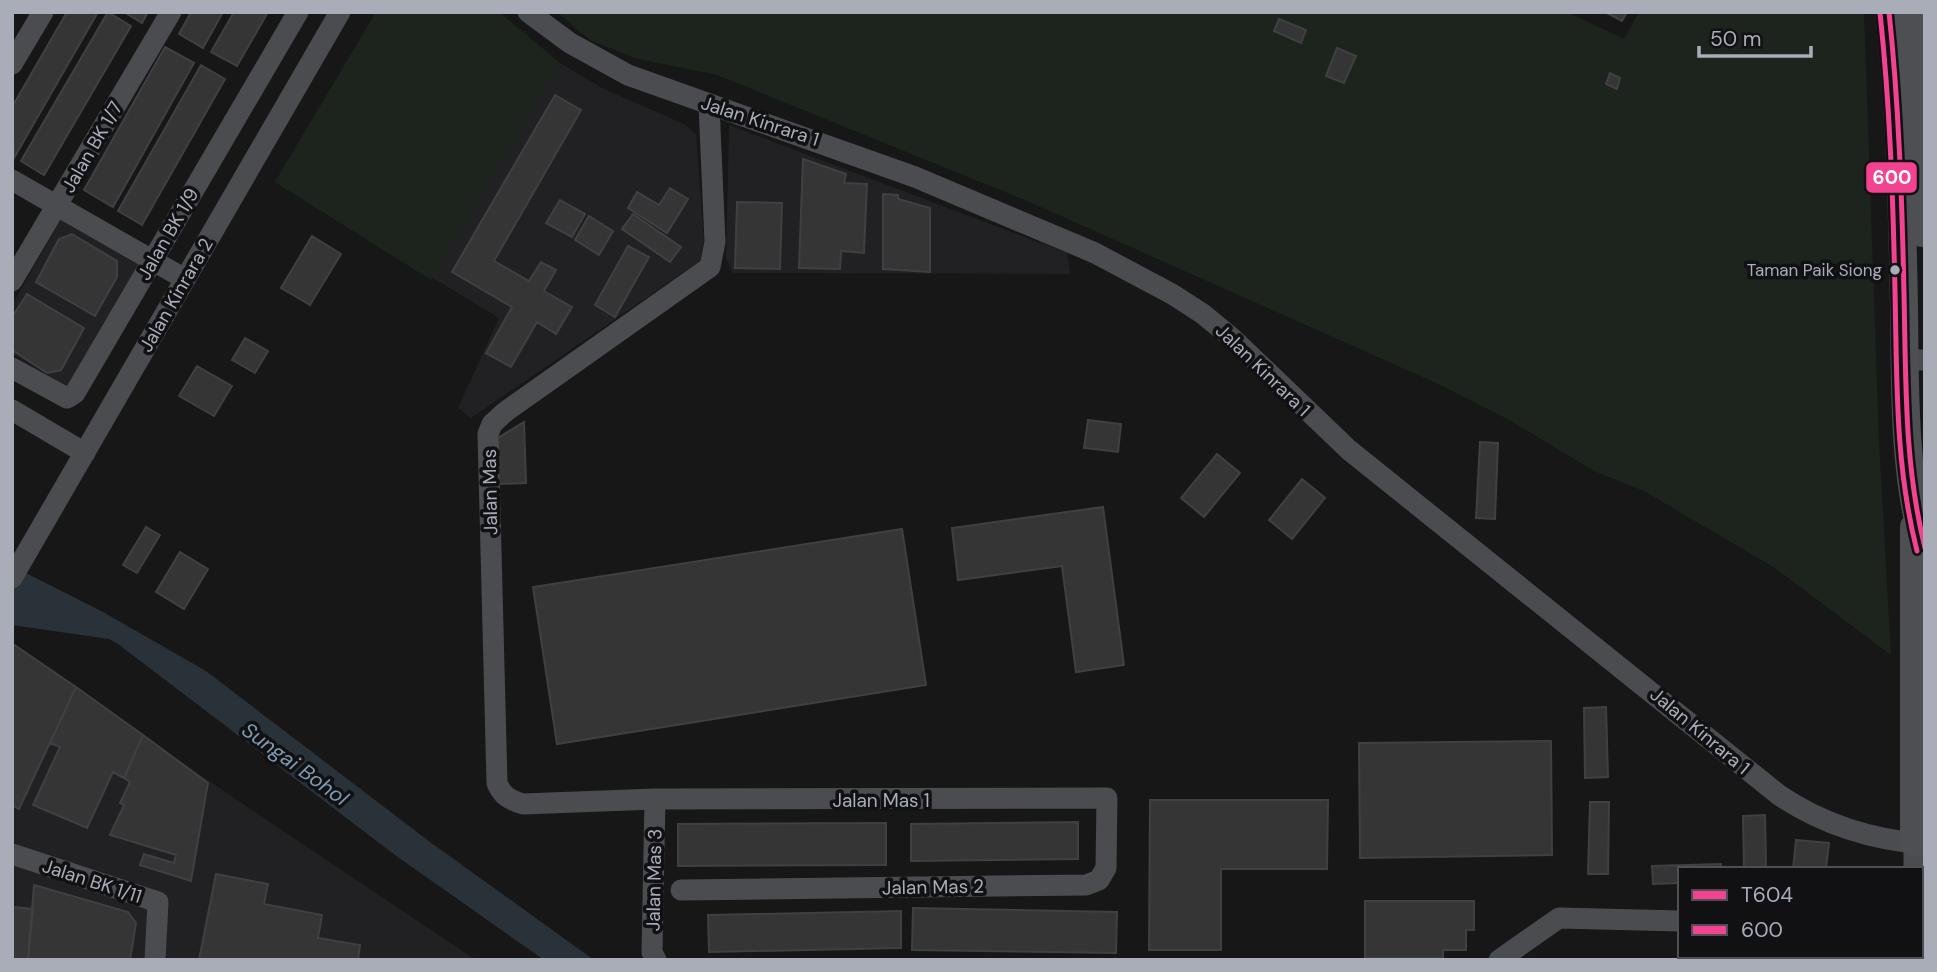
<svg xmlns="http://www.w3.org/2000/svg" width="1937" height="972" font-family="'DM Sans',sans-serif">
<style>
.built{fill:#212123}
.green{fill:#1d241e}
.water{fill:#2a3239}
.building{fill:#353536;stroke:#3f4043;stroke-width:2}
.lines{fill:none;stroke-linecap:round;stroke-linejoin:round}
.minor{stroke:#4b4c50;stroke-width:21}
.major{stroke:#4d4f52;stroke-width:28}
.bus-1-casing{stroke:#111113;stroke-width:10}
.bus-2-casing{stroke:#111113;stroke-width:10}
.bus-1{stroke:#f34290;stroke-width:5}
.bus-2{stroke:#f34290;stroke-width:5}
.bus-dot{fill:#a8adb8;stroke:#111113;stroke-width:2.5}
.labels{text-anchor:middle;dominant-baseline:central;stroke-width:7;stroke-linejoin:round;paint-order:stroke}
.bus-label{font-size:17px;fill:#a8adb8;stroke:#111113;text-anchor:end}
.street-label{font-size:19px;fill:#a8adb8;stroke:#111113}
.water-label{font-size:21px;font-style:italic;fill:#7f9bb3;stroke:#111113}
.line-badge{stroke:#111113;stroke-width:2.5}
.badge-label{font-size:19px;text-anchor:middle;font-weight:bold;fill:#fff}
</style>
<rect width="100%" height="100%" fill="#171717"/>
<!-- built -->
<path class="built" d="M376,12H499L560,63L604,89L684,124L696,134L704,240L700,261L471,418L458,408L499,318L275,182Z
M729,125L1067,253L1070,274L733,273L726,259Z
M62,218L139,263L67,386L12,354V305Z
M12,649L476,960H12Z"/>
<!-- green -->
<path class="green" d="M376,12H499L560,63L431,280L275,182Z
M557,12H1567L1624,39L1639,12H1864L1879,443L1891,655L1775,568L1644,491L1594,471L1511,421L1445,387L1032,203L717,75L638,59L590,40Z"/>
<!-- water -->
<path class="water" d="M12,566L103,612L206,671L430,842L594,960H544L395,855L118,644L109,639L12,625Z"/>
<!-- building -->
<path class="building" d="M67,12H98L14,158L12,107Z
M108,12L131,26L44,175L21,161Z
M124,12H148L142,23Z
M191,12H223L203,48L179,34Z
M234,12H268L237,66L211,52Z
M1605,12H1627L1622,21Z
M1279,19L1306,30L1301,43L1274,31Z
M165,47L194,63L113,207L84,190Z
M1337,48L1356,56L1344,83L1326,76Z
M201,65L225,79L142,225L118,211Z
M1610,73L1620,78L1617,89L1606,84Z
M555,95L581,110L494,261L529,281L541,262L556,270L544,291L572,307L556,334L537,322L511,367L486,353L512,307L452,272Z
M803,159L846,174L844,183L867,184L864,253L841,251L840,269L799,268Z
M670,188L688,199L667,233L628,208L637,192L659,205Z
M883,194L898,195V199L930,208V272L883,269Z
M560,200L585,214L572,237L546,223Z
M737,202L782,203L780,269L735,268Z
M633,214L681,247L670,262L622,229Z
M589,216L613,231L599,255L575,240Z
M72,234L117,261V277L95,316L36,282L59,239Z
M312,236L341,254L310,305L281,288Z
M628,246L649,257L615,317L595,305Z
M27,294L84,328L61,370L47,373L12,350V317Z
M245,338L268,351L255,373L232,360Z
M197,366L232,386L214,416L179,396Z
M1088,420L1121,424L1118,452L1084,448Z
M524,422L526,483L498,484L496,439Z
M1480,442L1498,443L1495,519L1476,518Z
M1217,454L1240,473L1204,517L1181,498Z
M1302,479L1325,498L1292,539L1269,520Z
M1103,507L1124,665L1076,672L1062,566L958,580L952,528Z
M146,527L160,535L137,573L123,565Z
M902,529L926,685L557,744L533,587Z
M180,552L208,569L184,609L156,592Z
M13,644L76,687L19,809L12,805Z
M76,687L143,735L124,778L113,772L87,828L33,805L60,747L50,743Z
M1606,707L1608,777L1585,778L1584,708Z
M143,735L208,783L191,881L140,865L144,854L174,863L176,855L110,835L124,805L120,803L130,782L124,778Z
M1551,741L1552,855L1360,858L1359,743Z
M1150,800H1328L1327,869H1221V950H1149Z
M1590,802H1609L1608,874H1588Z
M1765,815L1766,869H1744L1743,816Z
M1078,822V859L911,861V824Z
M886,823V865L678,866V824Z
M1796,840L1829,843L1826,869H1793Z
M1721,864V869H1680V883L1653,884L1652,866Z
M216,874L268,884L264,904L322,915L318,938L360,945L358,960H199Z
M34,885L128,912L136,923L130,960H28Z
M1365,901H1474V930H1466V950H1443V958H1365Z
M12,907L33,909L28,960H12Z
M913,908L1117,912L1116,953L912,950Z
M901,911V948L709,952L708,915Z"/>
<g class="lines">
<!-- minor -->
<path class="minor" d="M528,12L570,43L628,75L915,177L1095,253L1172,294L1203,314L1232,338L1349,450L1779,795C1822,824 1873,840 1925,844
M12,64L43,12
M12,180L185,279
M12,281L171,12
M1905,360H1925
M12,368L67,398L75,393L298,12
M12,410L85,453
M12,578L340,12
M655,799L652,952L656,960
M12,854L158,902L155,960
M1914,869V843
M681,890L1086,885L1099,880L1106,868L1107,798L655,799L523,804C510,800 502,796 497,783L488,434L492,424L505,412L710,267L715,242L709,105
M1499,960L1559,918L1680,921
M1914,960V956"/>
<!-- major -->
<path class="major" d="M1889,12C1900,110 1902,207 1904,305C1905,386 1903,472 1925,549
M1912,12L1922,233
M1914,843V527"/>
<defs>
<path id="bus-1" d="M1889,12C1899,106 1902,200 1904,294C1906,380 1904,464 1925,548"/>
<path id="bus-2" d="M1880,13C1890,105 1893,198 1895,291C1897,379 1895,465 1917,551"/>
</defs>
<!-- bus-1 casing -->
<use href="#bus-1" class="bus-1-casing"/>
<!-- bus-2 casing -->
<use href="#bus-2" class="bus-2-casing"/>
<!-- bus-1 -->
<use href="#bus-1" class="bus-1"/>
<!-- bus-2 -->
<use href="#bus-2" class="bus-2"/>
</g>
<!-- markers -->
<circle class="bus-dot" cx="1895" cy="270" r="6"/>
<g class="labels">
<!-- bus labels -->
<g class="bus-label">
<text x="1882" y="270">Taman Paik Siong</text>
</g>
<!-- street labels -->
<g class="street-label">
<text transform="translate(760 121) rotate(18)">Jalan Kinrara 1</text>
<text transform="translate(92 147) rotate(-60)">Jalan BK 1/7</text>
<text transform="translate(168 234) rotate(-60)">Jalan BK 1/9</text>
<text transform="translate(176 295) rotate(-60)">Jalan Kinrara 2</text>
<text transform="translate(1263 370) rotate(44)">Jalan Kinrara 1</text>
<text transform="translate(490 492) rotate(-91)">Jalan Mas</text>
<text transform="translate(1700 731) rotate(40)">Jalan Kinrara 1</text>
<text x="881" y="800">Jalan Mas 1</text>
<text transform="translate(654 880) rotate(-89)">Jalan Mas 3</text>
<text transform="translate(92 881) rotate(18)">Jalan BK 1/11</text>
<text transform="translate(933 887) rotate(-1)">Jalan Mas 2</text>
</g>
<!-- water labels -->
<g class="water-label">
<text transform="translate(295 764) rotate(36)">Sungai Bohol</text>
</g>
</g>
<rect class="line-badge" x="1865" y="161" width="53" height="33" rx="7" fill="#f34290"/>
<g class="badge-label">
<text x="1892" y="184">600</text>
</g>
<!-- border -->
<rect width="1937" height="972" fill="none" stroke="#a8adb8" stroke-width="28"/>
<!-- legend -->
<rect x="1678" y="867" width="245" height="91" fill="#111113" stroke="#4d4f55" stroke-width="2"/>
<rect x="1692" y="890" width="35" height="10" fill="#f34290" stroke="#4d4f55" stroke-width="2"/>
<text x="1741" y="902" font-size="21" fill="#a8adb8">T604</text>
<rect x="1692" y="925" width="35" height="10" fill="#f34290" stroke="#4d4f55" stroke-width="2"/>
<text x="1741" y="937" font-size="21" fill="#a8adb8">600</text>
<!-- scale -->
<path d="M1699 46v10h112v-10" fill="none" stroke="#a8adb8" stroke-width="3.5"/>
<text x="1710" y="46" font-size="21" fill="#a8adb8" stroke="#111113" stroke-width="5" paint-order="stroke">50 m</text>
</svg>
